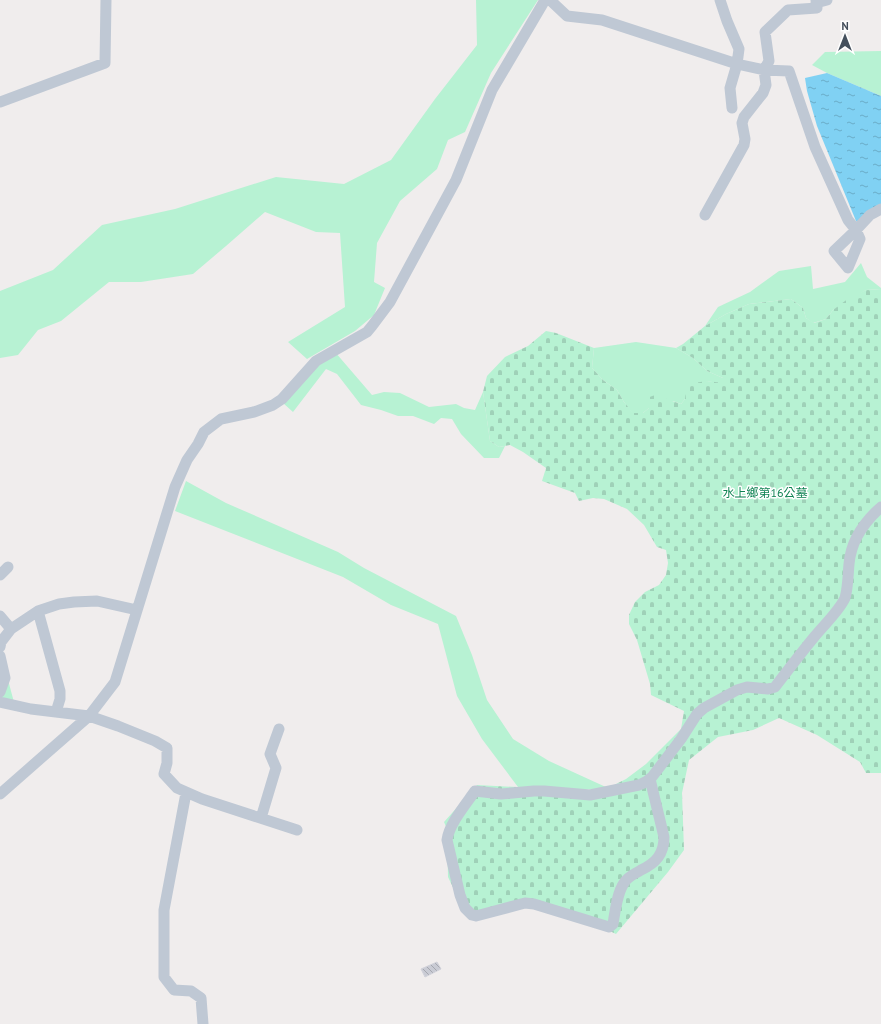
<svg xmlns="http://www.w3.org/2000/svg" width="881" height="1024" font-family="'PT Sans','Noto Sans TC',sans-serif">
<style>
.green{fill:#b7f2d3}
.cemetery{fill:url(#cemetery-stones)}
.water{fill:url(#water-ripples)}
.building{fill:url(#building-back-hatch);stroke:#d1d2da}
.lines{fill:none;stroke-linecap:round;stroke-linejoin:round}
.minor{stroke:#bfc8d4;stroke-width:11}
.labels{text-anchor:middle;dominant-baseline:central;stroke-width:3;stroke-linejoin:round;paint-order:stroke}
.park-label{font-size:12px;fill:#0f8353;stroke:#fff}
</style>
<defs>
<pattern id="cemetery-stones" width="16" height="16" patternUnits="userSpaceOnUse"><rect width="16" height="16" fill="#b7f2d3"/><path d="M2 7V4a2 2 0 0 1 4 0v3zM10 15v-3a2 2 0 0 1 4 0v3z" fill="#9fd1b8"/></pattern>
<pattern id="water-ripples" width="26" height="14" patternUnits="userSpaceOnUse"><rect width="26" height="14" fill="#80d1f3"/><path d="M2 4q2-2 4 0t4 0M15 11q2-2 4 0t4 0" fill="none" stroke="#6aacc8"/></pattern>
<pattern id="building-back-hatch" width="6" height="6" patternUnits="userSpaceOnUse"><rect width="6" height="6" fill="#c9cbd4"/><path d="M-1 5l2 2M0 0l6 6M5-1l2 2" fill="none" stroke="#a5a7af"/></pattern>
</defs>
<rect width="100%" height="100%" fill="#f0eded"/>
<!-- green -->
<path class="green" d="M476,0H538L491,73L465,132L448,140L437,169L400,201L377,243L374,282L385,288L374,315L355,331L307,359L288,342L345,307L340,233L316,232L265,212L226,246L193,274L141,282H109L61,321L38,330L18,355L0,358V291L53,270L102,225L175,209L276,177L344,184L391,160L435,99L477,45Z
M881,51V96L827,73L812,65L825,52Z
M861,263L867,277L881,288V289L866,290L833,310L826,319L813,323L806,318L803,308L791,299L749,304L726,314L705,326L718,307L750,292L779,271L811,266L813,289L845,282Z
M636,342L676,348L693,358L707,371L723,378V384L707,381L685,399L681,404L673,401L649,408L643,413L633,414L624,402L617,390L603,380L592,368L594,348Z
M335,352L372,395L384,392L400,393L429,407L456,404L464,408L475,410L483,392L490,441L499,447L505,446L499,458H484L461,434L452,419L441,418L434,424L413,416H398L381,410L361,405L337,374L326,369L293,412L283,403L315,366Z
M186,481L226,503L338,552L364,568L456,616L472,655L487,700L513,739L549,761L608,788L566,791L518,787L482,739L457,696L438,624L391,605L343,577L175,511Z
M0,650L15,706L0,703Z"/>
<!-- cemetery -->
<path class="cemetery" d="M881,289V773H866L860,762L817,735L779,718L753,730L718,737L689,760L682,793L684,850L668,872L616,934L595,924L527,904L468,918L448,877L447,829L444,822L477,785L536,788L570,795L608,788L626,779L646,764L681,729L684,711L651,695L650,684L637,640L629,624V615L635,602L645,592L659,585L666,575L668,563L666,550L657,547L644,525L627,509L604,499L593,498L579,501L575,493L542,481L546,468L523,452L510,445L499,447L490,441L483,392L487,376L505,357L528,346L546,331L556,333L594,348L592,368L603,380L617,390L624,402L633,413H643L649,408L647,398L655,395L681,404L685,399L687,384L707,381L723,383V378L707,371L693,358L676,348L683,344L705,326L726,314L749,304L791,299L803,308L806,318L814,323L826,319L833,310L849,298L866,290Z"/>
<!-- water -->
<path class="water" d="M827,73L881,96V206L861,221H856L817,126L807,91L805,78Z"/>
<!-- building -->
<path class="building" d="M437,962L441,969L425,977L421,969Z"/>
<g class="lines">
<!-- minor -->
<path class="minor" d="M550,0L567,16L602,20L737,64L739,49L727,21L720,0
M816,3L827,0
M0,102L105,63L106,0
M732,108L730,88L737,64L764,70L789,71L815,147L848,220L856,230L860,239L848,268L834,251L856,230L870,215L881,209
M705,215L744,145L745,139L742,123L744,117L763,93L766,85L764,70L769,61L765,32L788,10L817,8L816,0
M0,575L8,567
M38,611L60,691V699L56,712
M0,616L11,629
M0,647L1,642L11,629L38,611L59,604L74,602L97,601L137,610
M0,656L5,678L0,692
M0,702L31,709L89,716L118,726L155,741L167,748V763L164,774L177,788L202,799L297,830
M650,779L664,837C664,854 656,863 641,870C635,874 628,876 624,883C617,893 615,912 613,924L609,927L534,904L525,903L476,916L472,915L465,908L460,895L447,840C449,824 466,804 475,791L501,794L534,791H544L590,795L639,785C644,783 648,781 652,777L681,739L697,714L704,708L737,690L747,687L768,689L775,687C788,670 801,653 815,636C824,625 839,611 845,598C848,588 848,575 849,564C851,541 864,522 881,507
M186,793L164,910V977L174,990L191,991L201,998L203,1024
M0,794L89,716L115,682L175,487L187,460L198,444L204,432L221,419L254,412L273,405L282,399L316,361L367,332L372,326L390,302L456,180L492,90L545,0
M261,818L276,768L270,754L279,729"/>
</g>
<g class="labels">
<!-- park labels -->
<g class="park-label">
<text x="765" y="492">水上鄉第16公墓</text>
</g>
</g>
<!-- north arrow -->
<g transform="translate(845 36)" stroke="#ffffff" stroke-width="3" paint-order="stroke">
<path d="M0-3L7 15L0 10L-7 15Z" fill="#444f5c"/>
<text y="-6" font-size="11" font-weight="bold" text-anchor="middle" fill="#444f5c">N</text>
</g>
</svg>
